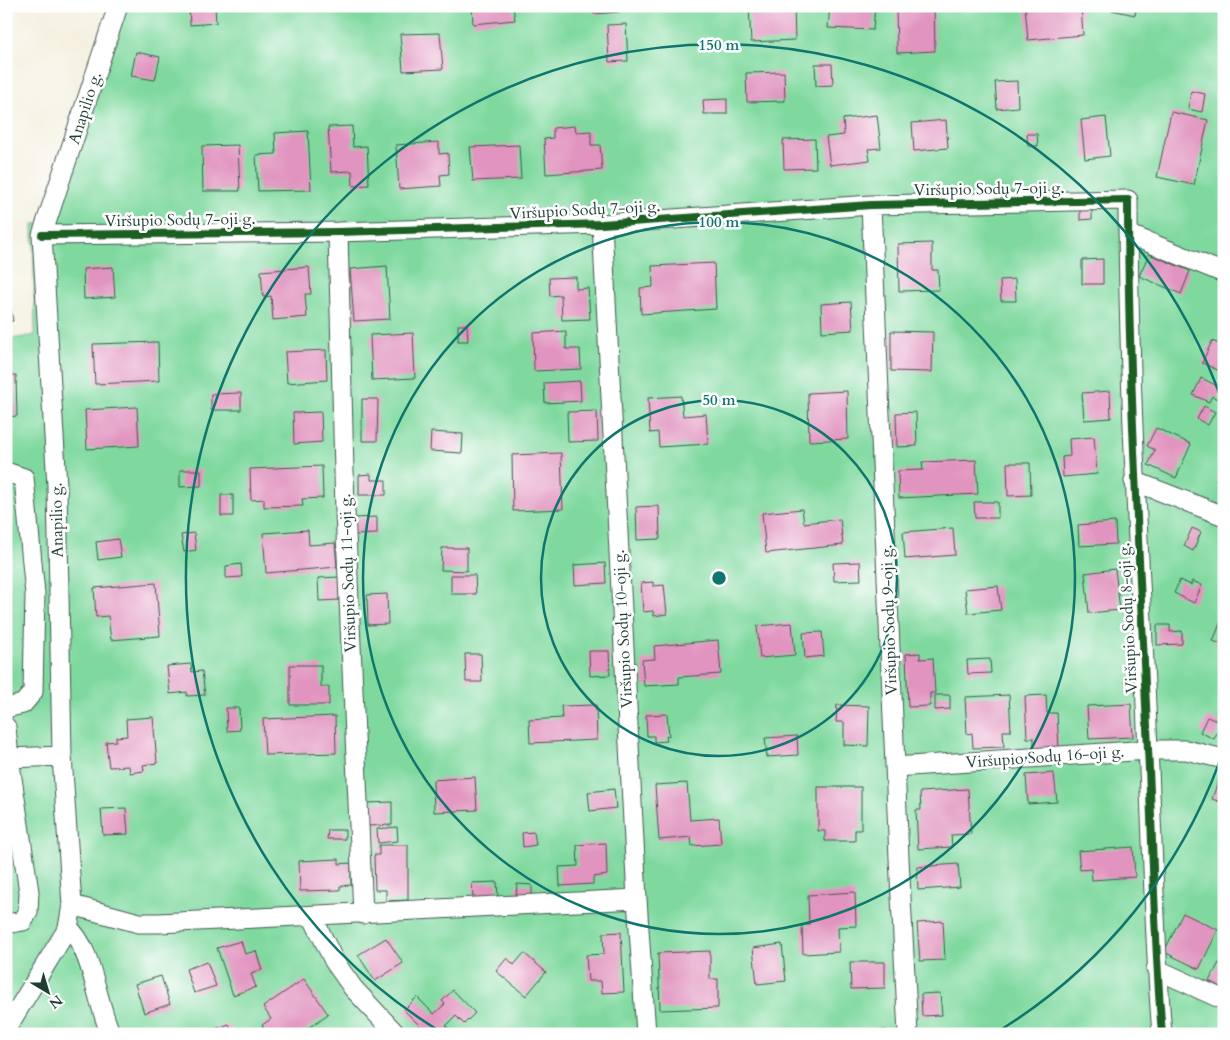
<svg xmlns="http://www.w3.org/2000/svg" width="1230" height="1040" font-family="Cardo,serif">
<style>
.green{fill:#7fd99f;stroke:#4f8b6a}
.building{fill:#e194bf}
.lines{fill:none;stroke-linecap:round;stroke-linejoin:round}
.street-casing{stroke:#3f584e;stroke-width:21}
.street{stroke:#fff;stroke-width:19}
.cycleway-casing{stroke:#fff;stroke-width:11}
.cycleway{stroke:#1b5e20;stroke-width:8}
.ring{fill:none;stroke:#0f766e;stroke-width:2.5}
.labels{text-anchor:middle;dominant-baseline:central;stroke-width:5;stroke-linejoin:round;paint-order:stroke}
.street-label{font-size:16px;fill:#1f3d34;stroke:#fff}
.centre{fill:#0f766e;stroke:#fff;stroke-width:2.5}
.ring-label{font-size:15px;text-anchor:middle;font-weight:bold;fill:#0f766e;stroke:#fff;stroke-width:5;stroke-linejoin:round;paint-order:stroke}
</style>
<rect width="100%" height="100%" fill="#fff"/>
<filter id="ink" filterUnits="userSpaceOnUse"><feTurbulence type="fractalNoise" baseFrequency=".02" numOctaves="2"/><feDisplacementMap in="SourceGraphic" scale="10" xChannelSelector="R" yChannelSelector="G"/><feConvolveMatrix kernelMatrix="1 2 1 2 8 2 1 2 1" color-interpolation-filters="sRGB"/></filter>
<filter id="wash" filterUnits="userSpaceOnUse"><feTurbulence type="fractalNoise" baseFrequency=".0096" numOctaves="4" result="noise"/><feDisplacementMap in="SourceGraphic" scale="20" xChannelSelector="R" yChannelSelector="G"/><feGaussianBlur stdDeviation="1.12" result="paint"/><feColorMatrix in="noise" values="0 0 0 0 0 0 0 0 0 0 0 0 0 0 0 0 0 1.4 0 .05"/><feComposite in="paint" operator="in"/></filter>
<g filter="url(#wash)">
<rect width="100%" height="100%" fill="#f4f0df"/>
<!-- green -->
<path class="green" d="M126,6H1224V1034H6V340L35,335L33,224L55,223Z"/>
<g id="blocks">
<!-- building -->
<path class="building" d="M189,6H215L216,23L190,25Z
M472,6H513L515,20L473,24Z
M567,6H619V12L594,14V8L568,11Z
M749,6H794L795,40L751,42Z
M830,6H875L873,30L828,28Z
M896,6H934L935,51L897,53Z
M1025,6H1081L1083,35L1028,40Z
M1112,6H1137L1135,15L1111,10Z
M626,24L628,61L609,62L607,25Z
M440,33L443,69L403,71L400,34Z
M136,52L160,57L155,80L131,76Z
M815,64H832L833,85L816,86Z
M784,72L785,101L747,102L746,73Z
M1017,81L1018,107L997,109L995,82Z
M1191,91L1205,94L1202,112L1188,109Z
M727,99V114H704L703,100Z
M1171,112L1208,120L1194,185L1157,177Z
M877,115L881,148L868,149L870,160L830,165L826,137L844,135L843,119Z
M1106,117L1110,156L1085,159L1081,120Z
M946,120L948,148L914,151L912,123Z
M352,126L353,147L367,146L369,185L353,186L352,171L331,172L328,127Z
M575,126L576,132L591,131V145H600L602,170L546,174L544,139L553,138V128Z
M308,131L311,190L258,191L256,155L276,154L275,133Z
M1027,134H1037L1038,146H1028Z
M815,139L816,168L784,169L783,140Z
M439,142V154L448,153L449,174L440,175L441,186L399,189L396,145Z
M238,145L240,191H203L202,146Z
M519,145L521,179L473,181L470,147Z
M1092,209V219L1080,220V210Z
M932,243V270H938L939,290L899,291L898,244Z
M1149,254L1190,271L1181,294L1139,276Z
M1103,259V284H1082V260Z
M714,263L716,309L641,314L640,288L653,287L652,266Z
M387,266L390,319L354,321L350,269Z
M113,267L115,297L84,299L83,269Z
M309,267L311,294H305L307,317L273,320L271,296L263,297L261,271Z
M576,277V289L588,288L590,319L562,320L561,295L550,296L549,278Z
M1015,279L1016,301H1001L1000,280Z
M8,295L13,321L6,323V296Z
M851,302L853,330L822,332L821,304Z
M458,325H467L468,341H458Z
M566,331V349H580L581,369L534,371L533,333Z
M891,331L933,332L932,372L891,371Z
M413,333L415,378L372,380L370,335Z
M1212,341L1224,346V373L1202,363Z
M158,342L159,381L95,384L93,344Z
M326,350L327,380L287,383L285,352Z
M6,375H16L17,416L6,417Z
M1201,378L1222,388L1217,399L1212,396L1209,402L1193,395Z
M580,381L581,401L545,403L544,383Z
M847,391L848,439L809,441L808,393Z
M1110,391L1111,418L1084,420L1082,393Z
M241,393V410H211V394Z
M681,396L683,416L706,414L708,444L659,447L658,432L650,433L648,398Z
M362,399H378L377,441H362Z
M1204,406L1215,412L1208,425L1197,419Z
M137,407L139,446L87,449L85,410Z
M597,411L598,441L568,442L567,412Z
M321,412L322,442L294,444L293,413Z
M916,412L917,446L897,447L896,413Z
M1156,428L1191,444L1176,478L1148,465L1155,450L1147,446Z
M431,432L463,434L462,453L430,451Z
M1094,437L1097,474L1063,477L1062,457L1070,456L1069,439Z
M561,453L563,509L513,511L512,455Z
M976,460L978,494L899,498L898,471L923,470L922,462Z
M1224,462V484L1216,480Z
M1007,463H1030L1031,495L1008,496Z
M322,466L323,498L302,499L303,506L264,507V499L251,500L250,469Z
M180,470H201V486L180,487Z
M371,474V480H386V495H359V475Z
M221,495H233V516H221Z
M974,502H998V518H975Z
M659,506L660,539L637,540L636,507Z
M802,509L804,523L840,519L843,545L766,553L762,513Z
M377,517V534L354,535L353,518Z
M1115,522L1116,544L1079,546L1078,525Z
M953,528L955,555L905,559L903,532Z
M1192,528L1201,532L1193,551L1184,546Z
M308,530L309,545L335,543L337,567L266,573L263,533Z
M194,533L196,550L184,552L181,535Z
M118,539L121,557L98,560L96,542Z
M442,548H467V571L441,570Z
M860,562L861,580L834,581L833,563Z
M605,563L606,583L575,585L574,565Z
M241,564L242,577L226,578V566Z
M1115,569L1120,610L1089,613L1085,573Z
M451,575H475L476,594H451Z
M339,577L340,600L319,601L318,578Z
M1180,580L1191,585L1192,581L1202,585L1194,603L1174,593Z
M653,582V586L664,585L667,614L654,616L653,611L643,612L641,583Z
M156,583L160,636L111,640L108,616L96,617L94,588Z
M998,586L1001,610L968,613L965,589Z
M387,594L388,624L368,625L367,595Z
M1224,614V645L1213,641Z
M792,623L795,655L760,658L757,626Z
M1157,625H1170V632L1182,631V644L1157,645Z
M822,632L824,656L805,658L803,633Z
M718,640L721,674L679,677V684L644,686L642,660L655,659L654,646Z
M589,651H609L610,675L590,676Z
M920,653V659L933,658L935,693H930V706L908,707L906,654Z
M465,654H481L482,682H466Z
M990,659L991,673L968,674L967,660Z
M191,664L192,672L202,671L205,695L187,696V692L170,694L167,666Z
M290,665H321V687H329V705H290Z
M935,695H950V709L935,710Z
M1009,695L1011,731H1003L1004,747L973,748L972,733L967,734L965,697Z
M1046,695L1047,713H1057L1059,748L1034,750V738H1027L1025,696Z
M1131,704L1133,737L1089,739L1087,706Z
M596,705L597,740L530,743L529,720L562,718L561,706Z
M837,705L869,706L868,746L844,745V722H836Z
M226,708H239L240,730L227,731Z
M667,714L669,736H666L667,741L654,742V736H647L646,715Z
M335,716L336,753L265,755L263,719Z
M153,717L157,763L143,765L144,771L130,773L129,766L109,767L106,742L116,741V737L127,736L126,719Z
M1207,717L1222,723L1214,739L1200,732Z
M797,736L798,755L767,757L765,738Z
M1054,773L1057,802L1028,804L1026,775Z
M1221,773L1224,774V803L1212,799Z
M475,777L477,810L434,812L433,780Z
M687,783L690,820L719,818L721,844L692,846L691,837L659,840L655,785Z
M818,787H861V830H855V841H825V831H818Z
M614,789L616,808L590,811L588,792Z
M968,789L971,834L951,835L952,847L918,849L916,810H921L920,792Z
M392,802V825L367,826V803Z
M126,808L128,834L103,835L101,809Z
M397,827L398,841L378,843L377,829Z
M328,830H345V839H327Z
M534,832L536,845L523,847L522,833Z
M606,843L607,875L593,877V884L560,886L559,867L578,866L577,845Z
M379,845H408V900L386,901V890H375L374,855H379Z
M1133,847L1135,877L1092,880L1091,869L1080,870L1078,851Z
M339,859V864L351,863V885L340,886V890L300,891L299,861Z
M958,864L960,887L918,890L917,867Z
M497,882L498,897L473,898L472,883Z
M517,884L532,885V896H516Z
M855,892L856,926L838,927L839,952L803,954L802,925H809L808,895Z
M1183,913L1218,930L1199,969L1164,952Z
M943,921L945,960L920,961L917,923Z
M621,932L624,992L602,993L601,981H588L586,955L604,954L603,933Z
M386,938L403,963L375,981L358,955Z
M241,941L245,954L256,951L262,970L251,974L256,987L233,995L217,948Z
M782,944L786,981L757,984L753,948Z
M710,951V979H718V1008L660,1010L658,953Z
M524,953L546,972L526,996L496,971L507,958L514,965Z
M207,962L216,986L194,993L186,969Z
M850,962H885V988L851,989Z
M1219,963L1224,965V989L1209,981Z
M161,976L170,1004L144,1013L135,984Z
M304,979L328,1014L300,1034H267L262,1025L271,1019L263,1007Z
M453,990L475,1013L464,1024L456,1016L446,1026L452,1032L450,1034H428L404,1010L417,997L434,1014L445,1004L442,1001Z
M940,993L942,1015L922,1016L921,994Z
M229,1024L233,1033L238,1031L239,1034H210L209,1031Z
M1136,1029L1137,1034H1096V1032Z
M887,1030V1034H859V1032Z
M970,1030L971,1034H936V1032Z"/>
</g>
</g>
<g filter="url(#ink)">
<use href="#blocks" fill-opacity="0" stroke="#3f584e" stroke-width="1"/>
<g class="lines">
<defs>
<path id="street" d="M871,205L899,858L908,1034
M602,224L637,899L646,1034
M338,232L345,511L363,914
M1128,234L1224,273
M42,235L338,232L602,224L871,205L1128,200C1128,383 1140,566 1148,749C1153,844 1154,939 1162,1034
M6,472L24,478L35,594L33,692L23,704L6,708
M1134,481L1224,516
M6,727L9,758L29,892L28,912L23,921L6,924
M9,758L62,756
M895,767L1149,750H1186L1224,759
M72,905L139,923H159L637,899
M312,916L334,961L353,988L396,1034
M68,928C92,946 97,1006 111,1034
M1156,969L1224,1000
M6,1029L68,928L72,905L62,756L57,486L42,235L118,6"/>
</defs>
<!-- street casing -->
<use href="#street" class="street-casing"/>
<!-- street -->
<use href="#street" class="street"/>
<defs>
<path id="cycleway" d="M42,235L338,232L602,224L871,205L1128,200C1128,383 1140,566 1148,749C1153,844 1154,939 1162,1034"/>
</defs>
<!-- cycleway casing -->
<use href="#cycleway" class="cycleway-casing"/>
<!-- cycleway -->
<use href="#cycleway" class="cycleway"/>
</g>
</g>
<!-- distance rings -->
<g class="ring">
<circle cx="719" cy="578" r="178"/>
<circle cx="719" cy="578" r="356"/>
<path d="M1223 752A533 533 0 0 1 997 1032M441 1032A533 533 0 1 1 1223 404"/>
</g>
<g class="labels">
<!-- street labels -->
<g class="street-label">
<text transform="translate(85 108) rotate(-72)">Anapilio g.</text>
<text transform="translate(989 189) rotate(-1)">Viršupio Sodų 7-oji g.</text>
<text transform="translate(585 210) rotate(-3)">Viršupio Sodų 7-oji g.</text>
<text transform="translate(180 220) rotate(-1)">Viršupio Sodų 7-oji g.</text>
<text transform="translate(57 520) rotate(-91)">Anapilio g.</text>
<text transform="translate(348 573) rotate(-92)">Viršupio Sodų 11-oji g.</text>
<text transform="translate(1128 618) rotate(-93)">Viršupio Sodų 8-oji g.</text>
<text transform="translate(889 620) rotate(-92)">Viršupio Sodų 9-oji g.</text>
<text transform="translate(623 629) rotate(-93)">Viršupio Sodų 10-oji g.</text>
<text transform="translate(1045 757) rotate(-4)">Viršupio Sodų 16-oji g.</text>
</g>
</g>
<circle cx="719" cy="578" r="8" class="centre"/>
<g class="ring-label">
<text x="719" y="50">150 m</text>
<text x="719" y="227">100 m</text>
<text x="719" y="405">50 m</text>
</g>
<!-- margin -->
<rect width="1230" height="1040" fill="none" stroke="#fff" stroke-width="25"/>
<!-- north arrow -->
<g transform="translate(48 992) rotate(142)" stroke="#ffffff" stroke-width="4" paint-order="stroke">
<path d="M0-4L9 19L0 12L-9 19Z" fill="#1f3d34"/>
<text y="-8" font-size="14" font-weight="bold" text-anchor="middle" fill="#1f3d34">N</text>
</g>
</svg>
